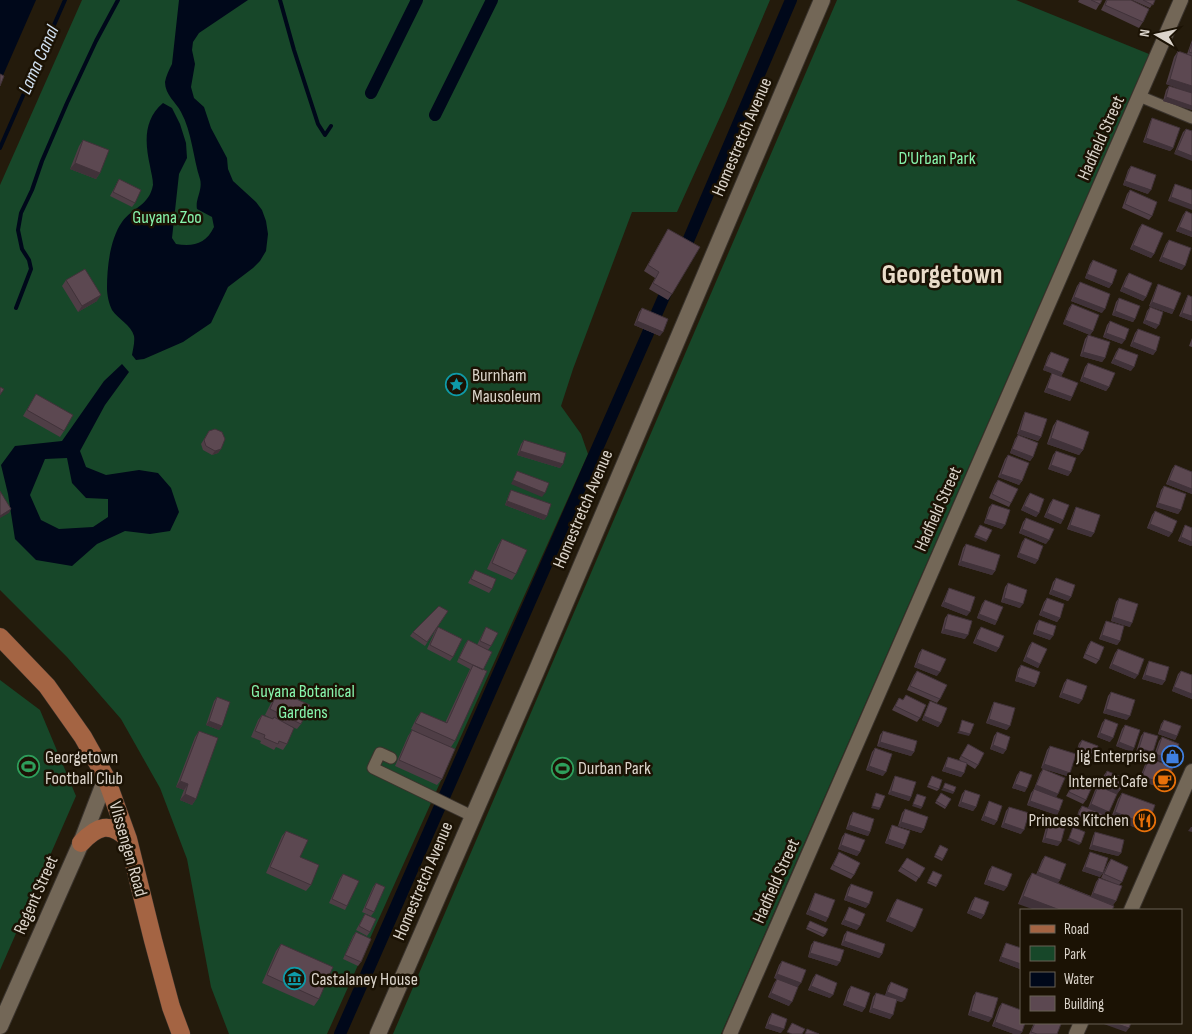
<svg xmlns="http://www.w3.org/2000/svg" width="1192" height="1034" font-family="'Sofia Sans Condensed',sans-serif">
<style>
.green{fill:#174729}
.water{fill:#00081a;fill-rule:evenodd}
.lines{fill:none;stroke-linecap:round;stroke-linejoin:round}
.stream{stroke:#00081a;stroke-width:4}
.canal{stroke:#00081a;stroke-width:12}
.minor-casing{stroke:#3a332d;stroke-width:13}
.tertiary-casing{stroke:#3a332d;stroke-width:16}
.secondary-casing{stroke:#3a332d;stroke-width:18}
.primary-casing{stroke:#3a332d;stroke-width:19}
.minor{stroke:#736757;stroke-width:11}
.tertiary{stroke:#736757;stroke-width:14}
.secondary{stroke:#736757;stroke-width:16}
.primary{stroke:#a46443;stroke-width:18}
.wall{fill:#4f3e46}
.shaded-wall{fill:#403239}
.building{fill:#5c4851;stroke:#403239}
.labels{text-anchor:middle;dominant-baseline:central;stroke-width:5;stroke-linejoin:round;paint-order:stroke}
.street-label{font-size:18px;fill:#dbd4cb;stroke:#1b1204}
.park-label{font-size:18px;fill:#87f4ac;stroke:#1b1204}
.poi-label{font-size:18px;fill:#dbd4cb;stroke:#1b1204;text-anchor:start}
.water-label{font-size:19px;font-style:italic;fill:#d1e1f2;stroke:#1b1204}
.town-label{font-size:28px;font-weight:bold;fill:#e9dcc9;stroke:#1b1204}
</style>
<rect width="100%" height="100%" fill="#241b0c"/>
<!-- green -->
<path class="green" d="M82,0H770L725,106L677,212H632L573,369L561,406L581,434L588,454L327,1034H229L211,987L187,859L160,788L121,719L67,657L0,590V185Z
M837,0H1016L1149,54L721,1034H393Z
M0,680L40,710L76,796L0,970Z"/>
<!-- water -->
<path class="water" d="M0,0H36L1,80L0,79Z
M179,0H248L199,33L193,42L192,50L195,64L191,87L194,98L204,107L211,128L227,158L228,169L233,181L256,202L262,210L266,221L268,234L266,251L260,261L253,268L228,287L211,323L183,342L144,359L136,360L132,355C133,349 135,342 134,336C131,325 118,319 112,310C109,304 107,295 107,288C107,267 110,239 122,222C133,207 149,206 153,185C153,179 151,172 150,166C145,143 143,120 163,103L172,108L180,124L186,143L187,158L179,174L172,238L176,244C193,247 206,244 214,227L212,217L197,209C195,199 203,190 200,179C193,158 192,132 181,112C176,102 165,95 165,82C166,76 169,70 172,64Z
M122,364L129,372L105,405L80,451L86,467L106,475L139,470L158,473L171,488L179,512L170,531L150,534L125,531L97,544L72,566L36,560L15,539L8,494L1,465L15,446L62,441L104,381ZM67,458L72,483L86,498L108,499V517L93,527L59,529L41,520L30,495L45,459Z"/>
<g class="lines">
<!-- stream -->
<path class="stream" d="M280,0L294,50L318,124L325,135L331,126
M0,148L65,0
M16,308L31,269L29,260L22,249L18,230L21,213L32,190L42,161L67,103L96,41L118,0"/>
<!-- canal -->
<path class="canal" d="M371,93L417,0
M435,115L492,0
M682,255L791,0
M340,1034C452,785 559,533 670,283"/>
<defs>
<path id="minor" d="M1139,96L1192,118
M391,758L380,753L373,768L472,816"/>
<path id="tertiary" d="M1131,910L1192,771
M730,1034L1181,0
M1076,1034L1081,1023"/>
<path id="secondary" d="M0,1026L81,843L106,778
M378,1034L536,672L822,0"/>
<path id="primary" d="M0,637L47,686L83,737L106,778L128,839L153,940L171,1007L181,1034
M81,843C97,826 110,821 128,839"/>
</defs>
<!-- minor casing -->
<use href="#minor" class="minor-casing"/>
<!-- tertiary casing -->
<use href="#tertiary" class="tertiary-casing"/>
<!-- secondary casing -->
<use href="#secondary" class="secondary-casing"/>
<!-- primary casing -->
<use href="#primary" class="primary-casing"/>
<!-- minor -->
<use href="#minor" class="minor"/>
<!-- tertiary -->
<use href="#tertiary" class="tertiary"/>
<!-- secondary -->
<use href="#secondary" class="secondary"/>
<!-- primary -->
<use href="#primary" class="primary"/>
</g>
<!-- wall -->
<path class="wall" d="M1079,0H1102L1096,10L1078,2Z
M1106,0H1131L1143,22L1139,28L1101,10Z
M1132,0H1155L1150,8Z
M1192,40V110L1163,101L1166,90L1169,86L1189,92L1166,84L1174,57L1178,51L1187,54Z
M1152,118L1173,148L1170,151L1143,142L1150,122Z
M1186,129L1192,131L1174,154L1183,132Z
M83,140L100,173L96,179L70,169L79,146Z
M1131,166L1148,194L1123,185L1128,170Z
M119,179L135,203L132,207L110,196Z
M1175,184L1192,190L1168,201L1173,188Z
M1130,190L1152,216L1149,220L1122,208L1127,194Z
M1186,211L1192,214V237L1176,231L1183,215Z
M1142,224L1154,254L1151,258L1130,249L1139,228Z
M668,229L672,294L668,300L649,289L655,278L644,271Z
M1169,240L1182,270L1159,261L1166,244Z
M1093,260L1112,284L1109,288L1085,278L1090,264Z
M1129,273L1146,297L1143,301L1120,291L1126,277Z
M66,280L97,301L78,312L62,286Z
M1080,282L1102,313L1071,301L1077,286Z
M1158,284L1174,310L1172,314L1149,306L1156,288Z
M1188,295L1192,321L1179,316L1186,299Z
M1119,298L1135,319L1133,322L1112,315L1116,302Z
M1072,304L1093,331L1090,335L1063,324L1069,308Z
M1150,307L1156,329L1143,323L1147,311Z
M642,308L660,336L634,325L639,312Z
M1110,321L1122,344L1103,337L1107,325Z
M1138,329L1156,351L1153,355L1130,346L1135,333Z
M1088,335L1105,358L1102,362L1080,356L1085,339Z
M1192,338V347L1189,346Z
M1119,348L1131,371L1111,363L1116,352Z
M1051,352L1063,373L1061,376L1072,397L1070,401L1044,392L1050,377L1052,373L1043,370L1048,356Z
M1088,363L1109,387L1106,391L1080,381L1085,367Z
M36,394L64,431L60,437L23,416Z
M1025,412L1041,437L1038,441L1017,434L1023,416Z
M1057,420L1083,450L1079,455L1047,444L1053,426Z
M209,431L221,449L218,453L212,455L203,450L201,444Z
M1018,435L1033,457L1030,461L1010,453L1015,439Z
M524,440L563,464L560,468L517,455L521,444Z
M1056,451L1071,472L1068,476L1048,469L1053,455Z
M1008,455L1022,481L1019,485L998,477L1005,459Z
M1175,465L1192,472V494L1166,484L1172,469Z
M998,480L1011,503L1009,507L989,498L995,484Z
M1164,486L1181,510L1178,514L1156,507L1161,490Z
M511,490L547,516L544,520L505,505L509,494Z
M1030,493L1039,513L1036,517L1021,510L1027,497Z
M1053,499L1061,524L1044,517L1050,503Z
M992,504L1002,529L984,523L989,507Z
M1076,507L1094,533L1091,537L1067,529L1074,511Z
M1155,511L1169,537L1147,528L1152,515Z
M1026,518L1046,544L1019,533L1023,522Z
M1185,525L1192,528V545L1191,546L1178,541L1183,529Z
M1025,538L1038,560L1035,564L1017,557L1022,542Z
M502,539L516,574L512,580L487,569L498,545Z
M966,544L995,571L992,575L958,565L963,548Z
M475,570L492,589L489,593L468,583L473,574Z
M1056,578L1071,597L1068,601L1049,594L1053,582Z
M1008,583L1020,608L1001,602L1005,587Z
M949,588L967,616L941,606L947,592Z
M1047,598L1060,618L1057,622L1039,615L1044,602Z
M1119,598L1130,627L1111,621L1116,602Z
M985,600L997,621L995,625L977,618L982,604Z
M448,611L425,646L410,636L413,632Z
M948,614L965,639L941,633L945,618Z
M1039,620L1050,640L1033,634L1036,624Z
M1106,621L1120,641L1117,645L1099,639L1104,625Z
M438,627L453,657L450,661L427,649L435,631Z
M486,627L491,646L488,650L483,670L455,741L451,747L442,779L437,785L395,766L408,736L412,730L420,734L411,729L417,717L421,712L445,723L470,669L457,662L465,644L468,640L477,645Z
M981,627L999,648L996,652L973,643L978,631Z
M1091,641L1099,660L1096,664L1083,658L1088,645Z
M1032,642L1040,664L1038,668L1023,661L1029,646Z
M922,649L937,676L914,667L919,653Z
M1118,649L1135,679L1109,668L1115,653Z
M1149,661L1165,681L1162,685L1142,679L1147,665Z
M1021,665L1036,684L1034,687L1015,681L1018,669Z
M917,671L940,699L937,703L907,690L914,675Z
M1181,671L1192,675V699L1172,691L1178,674Z
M1067,679L1079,704L1059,697L1064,683Z
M278,691L301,724L297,729L290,726L287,744L283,750L276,747L274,750L260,743L261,741L251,737L258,720L262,715L273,719L265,715L274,697Z
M1111,692L1127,720L1103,713L1108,696Z
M906,695L920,718L917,722L892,710L899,698L903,700Z
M217,697L222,726L219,730L206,725L214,701Z
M930,701L941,723L938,727L922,720L928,705Z
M994,702L1007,730L986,723L992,706Z
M1105,719L1110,742L1097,737L1102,723Z
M1164,720L1177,736L1175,740L1158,734L1161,724Z
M1125,725L1132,752L1116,746L1122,729Z
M199,731L196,799L192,805L180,800L184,790L176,787L195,737Z
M883,731L914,752L911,756L877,746L880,735Z
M997,732L1006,750L1003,754L990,749L994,736Z
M1144,732L1153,752L1150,756L1136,752L1141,736Z
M1162,737L1173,761L1170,765L1153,758L1159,741Z
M1082,740L1092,759L1076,753L1079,743Z
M968,744L978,765L975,769L967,764L964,773L961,777L942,771L946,761L948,757L961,761L959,759Z
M1050,746L1070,773L1067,776L1041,768L1047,750Z
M875,748L883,776L866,770L872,752Z
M1149,758L1164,789L1139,780L1146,762Z
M1043,769L1056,797L1059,811L1057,815L1027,805L1031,793L1034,789L1040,791L1034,789L1040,773Z
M1020,771L1025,792L1012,788L1017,775Z
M1107,771L1120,790L1117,794L1109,812L1106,816L1103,814L1100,823L1097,827L1076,819L1079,810L1082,806L1088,808L1095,790L1098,786L1100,787L1104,775Z
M895,776L911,797L909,801L888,794L893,780Z
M932,776L939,789L937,791L927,787Z
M1075,781L1086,800L1083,804L1066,796Z
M965,790L976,807L973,811L958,806L962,794Z
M941,793L951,799L945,809L935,803Z
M1122,793L1148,825L1144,831L1111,818L1118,799Z
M989,801L997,821L994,825L981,820L987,805Z
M1009,807L1021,834L1001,827L1006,811Z
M905,809L924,829L921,833L898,826L902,813Z
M853,812L870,832L868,836L846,829L850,816Z
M1049,823L1058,846L1042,842L1046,827Z
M892,825L903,849L885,843L890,829Z
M286,831L300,857L311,885L306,891L266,873L282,836Z
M1095,832L1121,853L1118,856L1089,849L1093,836Z
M845,833L860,852L857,856L838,849L842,837Z
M939,847L943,859L942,861L934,857Z
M839,852L854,875L851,879L830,869Z
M1090,852L1103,873L1100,877L1082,871L1088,856Z
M1045,856L1060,880L1058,883L1091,896L1096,882L1099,878L1116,884L1101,878L1108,863L1111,859L1122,882L1119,885L1116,901L1113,905L1018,904L1027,881L1032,873L1036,875L1042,860Z
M907,858L925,868L916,882L898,871Z
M992,866L1004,891L984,884L989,870Z
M933,871L937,885L936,887L927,883Z
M343,874L347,906L345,910L329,903L340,878Z
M376,883L374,912L371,916L362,912L373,887Z
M851,884L866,908L844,900L848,888Z
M815,893L826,922L806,914L813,897Z
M975,897L984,915L981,919L967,913L972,901Z
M897,899L912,932L886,921L894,903Z
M849,907L857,930L841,924L847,911Z
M365,914L370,932L367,936L356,930Z
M810,921L825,935L823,937L806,929Z
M847,931L882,954L879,958L841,945L844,935Z
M356,932L361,962L358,966L343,959L353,936Z
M814,941L837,966L808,957L811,945Z
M1006,943L1020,969L999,961L1004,947Z
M281,944L319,999L314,1006L262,983L276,951Z
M782,961L798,987L788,983L789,1006L768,997L774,983L777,979L774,978L779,965Z
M816,974L830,998L808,990L813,978Z
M891,982L902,1002L897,1001L890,1019L869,1012L873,997L876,993L885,996L888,986Z
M851,986L865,1008L862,1012L843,1005L848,990Z
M976,992L989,1022L968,1015L973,996Z
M1002,1003L1022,1032L1020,1034H1014L992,1026L999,1007Z
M772,1013L781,1033L765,1028L769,1017Z
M1034,1023H1058L1057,1034H1029Z"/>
<!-- shaded-wall -->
<path class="shaded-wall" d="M1170,79L1192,86V93L1166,84Z
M1166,97L1192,106V110L1163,101Z
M1146,138L1173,148L1170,151L1143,142Z
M1177,150L1192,156V161L1174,154Z
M75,163L100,173L96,179L70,169Z
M1125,181L1151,190L1148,194L1123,185Z
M1171,197L1192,205V210L1168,201Z
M1179,227L1192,232V237L1176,231Z
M1133,245L1154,254L1151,258L1130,249Z
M1162,257L1185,266L1182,270L1159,261Z
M1087,274L1112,284L1109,288L1085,278Z
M1123,287L1146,297L1143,301L1120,291Z
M101,295L97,301L78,312L82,306Z
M1074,297L1105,309L1102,313L1071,301Z
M1152,302L1174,310L1172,314L1149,306Z
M1115,311L1135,319L1133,322L1112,315Z
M1182,313L1192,316V321L1179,316Z
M1065,320L1093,331L1090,335L1063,324Z
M1145,320L1159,325L1156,329L1143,323Z
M637,321L663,332L660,336L634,325Z
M1106,333L1125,340L1122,344L1103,337Z
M1133,342L1156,351L1153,355L1130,346Z
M1083,352L1105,358L1102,362L1080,356Z
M1114,359L1134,367L1131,371L1111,363Z
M1045,366L1063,373L1061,377L1043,370Z
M1083,377L1109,387L1106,391L1080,381Z
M1047,388L1072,397L1070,401L1044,392Z
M1020,430L1041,437L1038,441L1017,434Z
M1051,438L1083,450L1079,455L1047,444Z
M221,449L218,453L212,455L215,451Z
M1012,449L1033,457L1030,461L1010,453Z
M520,451L563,464L560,468L517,455Z
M1051,465L1071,472L1068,476L1048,469Z
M1001,474L1022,481L1019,485L998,477Z
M513,480L545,493L542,497L511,484Z
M1169,480L1192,489V494L1166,484Z
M507,501L547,516L544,520L505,505Z
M1158,503L1181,510L1178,514L1156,507Z
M1024,506L1039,513L1036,517L1021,510Z
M11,509L9,513L0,518V516Z
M1047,513L1063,520L1061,524L1044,517Z
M986,519L1005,525L1002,529L984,523Z
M1150,524L1172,533L1169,537L1147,528Z
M1070,525L1094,533L1091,537L1067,529Z
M1022,529L1049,540L1046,544L1019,533Z
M975,535L987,540L986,542L974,537Z
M1181,537L1192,542V545L1191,546L1178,541Z
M1019,553L1038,560L1035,564L1017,557Z
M961,561L995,571L992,575L958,565Z
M1052,590L1071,597L1068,601L1049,594Z
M1004,598L1023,604L1020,608L1001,602Z
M944,602L970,612L967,616L941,606Z
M1042,611L1060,618L1057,622L1039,615Z
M979,614L997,621L995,625L977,618Z
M1113,617L1132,623L1130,627L1111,621Z
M944,629L968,635L965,639L941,633Z
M1036,630L1053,636L1050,640L1033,634Z
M1102,635L1120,641L1117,645L1099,639Z
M976,639L999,648L996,652L973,643Z
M1026,657L1040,664L1038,668L1023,661Z
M917,663L940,672L937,676L914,667Z
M1112,664L1138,675L1135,679L1109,668Z
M1145,675L1165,681L1162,685L1142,679Z
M1017,677L1036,684L1034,687L1015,681Z
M1174,687L1192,694V699L1172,691Z
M1062,693L1082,700L1079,704L1059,697Z
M1106,709L1130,716L1127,720L1103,713Z
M924,716L941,723L938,727L922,720Z
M989,719L1010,726L1007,730L986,723Z
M209,721L222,726L219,730L206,725Z
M1160,730L1177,736L1175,740L1158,734Z
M959,731L970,734L969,736L957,733Z
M1100,733L1113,738L1110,742L1097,737Z
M880,742L914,752L911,756L877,746Z
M1119,742L1134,748L1132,752L1116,746Z
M993,745L1006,750L1003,754L990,749Z
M1139,748L1153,752L1150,756L1136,752Z
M1078,749L1095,755L1092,759L1076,753Z
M1156,754L1173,761L1170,765L1153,758Z
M1044,764L1070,773L1067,776L1041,768Z
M869,766L886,772L883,776L866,770Z
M945,767L964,773L961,777L942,771Z
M1142,776L1167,785L1164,789L1139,780Z
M180,781L188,784L184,790L176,787Z
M1103,783L1120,790L1117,794L1100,787Z
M1015,784L1027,788L1025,792L1012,788Z
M1036,785L1058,794L1056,798L1034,789Z
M943,788L954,792L953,794L941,790Z
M891,791L911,797L909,801L888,794Z
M185,794L196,799L192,805L180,800Z
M1030,801L1059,811L1057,815L1027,805Z
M961,802L976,807L973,811L958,806Z
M913,804L922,807L921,809L912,806Z
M1091,804L1109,812L1106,816L1088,808Z
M872,806L880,808L879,810L871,808Z
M1115,812L1148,825L1144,831L1111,818Z
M1078,815L1100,823L1097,827L1076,819Z
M984,816L997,821L994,825L981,820Z
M901,822L924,829L921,833L898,826Z
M1004,823L1024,830L1021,834L1001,827Z
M849,825L870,832L868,836L846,829Z
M1191,827H1192V832L1188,831Z
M1045,838L1061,842L1058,846L1042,842Z
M1069,838L1081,843L1079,845L1067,840Z
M888,839L905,845L903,849L885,843Z
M841,845L860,852L857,856L838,849Z
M1092,845L1121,853L1118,856L1089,849Z
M1085,867L1103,873L1100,877L1082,871Z
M1038,872L1060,880L1057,884L1036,875Z
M987,880L1007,887L1004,891L984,884Z
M1093,893L1116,901L1113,905L1091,897Z
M847,896L869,904L866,908L844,900Z
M1023,896L1060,910H1035L1018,904Z
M809,910L828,918L826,922L806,914Z
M970,910L984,915L981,919L967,913Z
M889,917L915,928L912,932L886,921Z
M844,920L860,926L857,930L841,924Z
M844,941L882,954L879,958L841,945Z
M810,953L840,962L837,966L808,957Z
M1001,957L1021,964V968L1020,969L999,961Z
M777,974L801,983L798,987L774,978Z
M811,986L833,995L830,998L808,990Z
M887,992L905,999L902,1002L884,996Z
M771,993L792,1002L789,1006L768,997Z
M846,1001L865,1008L862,1012L843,1005Z
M872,1008L893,1015L890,1019L869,1012Z
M971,1011L992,1018L989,1022L968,1015Z
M995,1022L1022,1032L1020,1034H1014L992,1026Z
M1101,1023H1114L1129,1028L1126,1032Z
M768,1024L784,1029L781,1033L765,1028Z"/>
<!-- building -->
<path class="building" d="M1091,0H1102L1100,4Z
M1107,0H1131L1149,9L1143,22L1105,5Z
M1143,0H1155L1153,5Z
M1192,43V53L1189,52Z
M1178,51L1192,56V86L1170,79Z
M0,74L4,76L0,86Z
M1169,86L1192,93V106L1166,97Z
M1152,118L1180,128L1173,148L1146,138Z
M1186,129L1192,131V156L1177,150Z
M83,140L109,150L100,173L75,163Z
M1131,166L1156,175L1151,190L1125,181Z
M119,179L141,190L135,203L113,192Z
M1175,184L1192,190V205L1171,197Z
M1130,190L1157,202L1152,216L1125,204Z
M1186,211L1192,214V232L1179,227Z
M1142,224L1163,233L1154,254L1133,245Z
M668,229L700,247L672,294L653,283L659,272L648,265Z
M1169,240L1191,248L1185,266L1162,257Z
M1093,260L1117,270L1112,284L1087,274Z
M85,269L101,295L82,306L66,280Z
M1129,273L1152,283L1146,297L1123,287Z
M1080,282L1110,294L1105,309L1074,297Z
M1158,284L1181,293L1174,310L1152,302Z
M1188,295L1192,297V316L1182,313Z
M1119,298L1140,306L1135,319L1115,311Z
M1072,304L1099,315L1093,331L1065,320Z
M1150,307L1163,312L1159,325L1145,320Z
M642,308L668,319L663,332L637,321Z
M1110,321L1129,329L1125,340L1106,333Z
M1138,329L1160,337L1156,351L1133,342Z
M1088,335L1110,342L1105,358L1083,352Z
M1119,348L1138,355L1134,367L1114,359Z
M1051,352L1069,359L1063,373L1045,366Z
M1088,363L1115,373L1109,387L1083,377Z
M1052,373L1078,383L1072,397L1047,388Z
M0,387L4,389L0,395Z
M36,394L73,415L64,431L27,410Z
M1025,412L1047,419L1041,437L1020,430Z
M1057,420L1089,432L1083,450L1051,438Z
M215,429L222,432L225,439L221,449L215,451L206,446L204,440L209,431Z
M1018,435L1038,443L1033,457L1012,449Z
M524,440L566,453L563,464L520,451Z
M1056,451L1076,458L1071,472L1051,465Z
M1008,455L1029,463L1022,481L1001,474Z
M1175,465L1192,472V489L1169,480Z
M517,471L549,483L545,493L513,480Z
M998,480L1018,489L1011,503L992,494Z
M1164,486L1186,494L1181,510L1158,503Z
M511,490L551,504L547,516L507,501Z
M0,491L11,509L0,516Z
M1030,493L1044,499L1039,513L1024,506Z
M1053,499L1069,505L1063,520L1047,513Z
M992,504L1010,510L1005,525L986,519Z
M1076,507L1100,515L1094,533L1070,525Z
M1155,511L1177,521L1172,533L1150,524Z
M1026,518L1054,529L1049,540L1022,529Z
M980,525L992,530L987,540L975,535Z
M1185,525L1192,528V542L1181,537Z
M1025,538L1043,546L1038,560L1019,553Z
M502,539L527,550L516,574L492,563Z
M966,544L1000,555L995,571L961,561Z
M475,570L496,579L492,589L471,579Z
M1056,578L1075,585L1071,597L1052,590Z
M1008,583L1027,590L1023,604L1004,598Z
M949,588L975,597L970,612L944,602Z
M1047,598L1064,604L1060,618L1042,611Z
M1119,598L1138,604L1132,623L1113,617Z
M985,600L1003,607L997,621L979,614Z
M439,606L448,611L427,642L413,632Z
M948,614L972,621L968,635L944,629Z
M1039,620L1056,626L1053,636L1036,630Z
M1106,621L1124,626L1120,641L1102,635Z
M438,627L462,639L453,657L430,645Z
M486,627L498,633L491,646L480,641Z
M981,627L1004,636L999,648L976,639Z
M468,640L492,652L483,670L459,658Z
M1091,641L1104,647L1099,660L1085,654Z
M1032,642L1047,649L1040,664L1026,657Z
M922,649L946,659L940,672L917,663Z
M1118,649L1144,659L1138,675L1112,664Z
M1149,661L1169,667L1165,681L1145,675Z
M473,665L487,671L455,741L415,723L421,712L447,723Z
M1021,665L1040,672L1036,684L1017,677Z
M917,671L947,685L940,699L910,686Z
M1181,671L1192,675V694L1174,687Z
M1067,679L1087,686L1082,700L1062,693Z
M278,691L310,705L301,724L270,709Z
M1111,692L1135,700L1130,716L1106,709Z
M906,695L926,705L920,718L895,706L899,698L903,700Z
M217,697L230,702L222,726L209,721Z
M930,701L947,708L941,723L924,716Z
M994,702L1015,708L1010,726L989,719Z
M262,715L273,719L274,717L294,728L287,744L279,741L278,744L264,738L265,735L255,731Z
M1105,719L1118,724L1113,738L1100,733Z
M962,720L974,724L970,734L959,731Z
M1164,720L1181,726L1177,736L1160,730Z
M1125,725L1140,730L1134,748L1119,742Z
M412,730L455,749L442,779L399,760Z
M199,731L218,738L196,799L185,794L188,784L180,781Z
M883,731L917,741L914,752L880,742Z
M997,732L1010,737L1006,750L993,745Z
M1144,732L1158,736L1153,752L1139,748Z
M1162,737L1179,744L1173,761L1156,754Z
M1082,740L1098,746L1095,755L1078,749Z
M968,744L984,753L978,765L961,756Z
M1050,746L1076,754L1070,773L1044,764Z
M875,748L892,754L886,772L869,766Z
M948,757L967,763L964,773L945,767Z
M1149,758L1173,767L1167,785L1142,776Z
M1043,769L1065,778L1058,794L1036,785Z
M1020,771L1032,775L1027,788L1015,784Z
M1107,771L1124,778L1120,790L1103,783Z
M895,776L916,782L911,797L891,791Z
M932,776L942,780L939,789L928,785Z
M1075,781L1091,789L1086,800L1069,792Z
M945,783L956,787L954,792L943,788Z
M1098,786L1117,794L1109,812L1091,804Z
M1034,789L1063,800L1059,811L1030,801Z
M965,790L980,795L976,807L961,802Z
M876,793L885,796L880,808L872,806Z
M941,793L951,799L946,807L936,801Z
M1122,793L1155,805L1148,825L1115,812Z
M917,794L926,797L922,807L913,804Z
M989,801L1002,806L997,821L984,816Z
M1082,806L1103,814L1100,823L1078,815Z
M1009,807L1029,813L1024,830L1004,823Z
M905,809L928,817L924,829L901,822Z
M853,812L874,819L870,832L849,825Z
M1049,823L1065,827L1061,842L1045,838Z
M892,825L910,831L905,845L888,839Z
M1073,827L1085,832L1081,843L1069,838Z
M286,831L308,840L300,857L319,865L311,885L270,867Z
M1095,832L1124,840L1121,853L1092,845Z
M845,833L865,840L860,852L841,845Z
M940,845L948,849L943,859L935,855Z
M839,852L860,863L854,875L833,865Z
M1090,852L1108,858L1103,873L1085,867Z
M1045,856L1066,864L1060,880L1038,872Z
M907,858L925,868L919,878L901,867Z
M1111,859L1128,867L1122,882L1104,874Z
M992,866L1012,874L1007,887L987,880Z
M933,871L942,875L937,885L928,881Z
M1032,873L1114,906L1112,910H1060L1023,896Z
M343,874L359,881L347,906L332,899Z
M1099,878L1122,886L1116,901L1093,893Z
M376,883L385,887L374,912L365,908Z
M851,884L873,892L869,904L847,896Z
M815,893L835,900L828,918L809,910Z
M975,897L989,902L984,915L970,910Z
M897,899L923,909L915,928L889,917Z
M849,907L865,914L860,926L844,920Z
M365,914L376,919L370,932L359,926Z
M810,921L828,929L825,935L807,927Z
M847,931L885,944L882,954L844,941Z
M356,932L371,939L361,962L345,955Z
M814,941L844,950L840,962L810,953Z
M1006,943L1021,948V964L1001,957Z
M281,944L333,967L319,999L267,975Z
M782,961L806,970L801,983L777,974Z
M816,974L837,983L833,995L811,986Z
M777,979L798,987L792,1002L771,993Z
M891,982L908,989L905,999L887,992Z
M851,986L870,993L865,1008L846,1001Z
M976,992L998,998L992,1018L971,1011Z
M876,993L897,999L893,1015L872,1008Z
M1002,1003L1021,1010V1023H1025L1022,1032L995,1022Z
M772,1013L787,1019L784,1029L768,1024Z
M792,1023L805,1029L802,1034H792L787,1032Z
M1035,1023H1058L1061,1024L1057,1034H1037L1031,1032Z
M1114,1023H1131L1129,1028Z
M807,1029L819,1034H805Z"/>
<!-- icons -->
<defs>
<symbol id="sight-ring" viewBox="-11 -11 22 22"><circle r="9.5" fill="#1b1204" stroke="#0f9aa8" stroke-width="1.5"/><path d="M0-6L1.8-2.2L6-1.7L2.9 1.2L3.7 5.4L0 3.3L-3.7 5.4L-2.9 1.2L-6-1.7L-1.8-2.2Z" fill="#0f9aa8"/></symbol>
<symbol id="shop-ring" viewBox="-11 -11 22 22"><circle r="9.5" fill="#1b1204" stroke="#3f7fe0" stroke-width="1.5"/><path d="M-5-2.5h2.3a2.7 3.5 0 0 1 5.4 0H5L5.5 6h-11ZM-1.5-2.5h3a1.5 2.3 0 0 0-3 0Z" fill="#3f7fe0"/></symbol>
<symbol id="stadium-ring" viewBox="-11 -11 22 22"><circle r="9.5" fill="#1b1204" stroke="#2e9e5b" stroke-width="1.5"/><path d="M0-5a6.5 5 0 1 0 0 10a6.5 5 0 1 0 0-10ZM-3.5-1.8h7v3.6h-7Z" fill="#2e9e5b"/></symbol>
<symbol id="cafe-ring" viewBox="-11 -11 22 22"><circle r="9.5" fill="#1b1204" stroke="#e8710a" stroke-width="1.5"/><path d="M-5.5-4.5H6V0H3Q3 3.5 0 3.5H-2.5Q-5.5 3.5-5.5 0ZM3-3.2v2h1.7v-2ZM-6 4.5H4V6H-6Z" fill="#e8710a"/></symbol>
<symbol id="restaurant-ring" viewBox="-11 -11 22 22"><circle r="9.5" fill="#1b1204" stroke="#e8710a" stroke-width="1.5"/><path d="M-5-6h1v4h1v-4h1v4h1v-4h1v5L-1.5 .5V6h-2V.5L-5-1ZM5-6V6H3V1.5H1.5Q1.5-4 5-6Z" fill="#e8710a"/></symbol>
<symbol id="museum-ring" viewBox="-11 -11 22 22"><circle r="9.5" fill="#1b1204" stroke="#0f9aa8" stroke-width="1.5"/><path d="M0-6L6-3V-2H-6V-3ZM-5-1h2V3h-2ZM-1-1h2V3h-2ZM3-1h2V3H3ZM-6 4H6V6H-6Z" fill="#0f9aa8"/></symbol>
</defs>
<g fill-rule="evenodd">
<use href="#sight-ring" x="444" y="372" width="25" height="25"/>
<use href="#shop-ring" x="1160" y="744" width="25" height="25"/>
<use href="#stadium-ring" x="16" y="754" width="25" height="25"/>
<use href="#stadium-ring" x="550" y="756" width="25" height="25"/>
<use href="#cafe-ring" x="1152" y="768" width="25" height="25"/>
<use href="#restaurant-ring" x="1132" y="808" width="25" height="25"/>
<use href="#museum-ring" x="282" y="966" width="25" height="25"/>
</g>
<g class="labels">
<!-- street labels -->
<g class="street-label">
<text transform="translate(742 137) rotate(-67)">Homestretch Avenue</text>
<text transform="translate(1101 138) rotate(-66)">Hadfield Street</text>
<text transform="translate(583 509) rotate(-67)">Homestretch Avenue</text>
<text transform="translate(938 509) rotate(-66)">Hadfield Street</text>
<text transform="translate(128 849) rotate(74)">Vlissengen Road</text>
<text transform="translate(423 881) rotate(-67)">Homestretch Avenue</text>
<text transform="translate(776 881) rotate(-66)">Hadfield Street</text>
<text transform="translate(36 895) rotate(-66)">Regent Street</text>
</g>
<!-- park labels -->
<g class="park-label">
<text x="937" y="158">D'Urban Park</text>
<text x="167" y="217">Guyana Zoo</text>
<text x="303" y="691">Guyana Botanical<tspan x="303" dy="21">Gardens</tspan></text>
</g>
<!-- poi labels -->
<g class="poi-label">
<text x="472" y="375">Burnham<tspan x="472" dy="21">Mausoleum</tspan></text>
<text x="1156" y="756" text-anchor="end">Jig Enterprise</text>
<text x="45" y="757">Georgetown<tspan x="45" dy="21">Football Club</tspan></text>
<text x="578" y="768">Durban Park</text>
<text x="1148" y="781" text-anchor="end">Internet Cafe</text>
<text x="1129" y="820" text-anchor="end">Princess Kitchen</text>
<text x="311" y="979">Castalaney House</text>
</g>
<!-- water labels -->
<g class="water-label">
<text transform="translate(39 60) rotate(-66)">Lama Canal</text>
</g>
<!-- town labels -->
<g class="town-label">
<text x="942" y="274">Georgetown</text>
</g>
</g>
<!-- legend -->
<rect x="1020" y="909" width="162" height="115" fill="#1b1204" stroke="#686054"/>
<rect x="1030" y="925" width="25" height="8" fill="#a46443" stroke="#686054"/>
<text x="1064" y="934" font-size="15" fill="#dbd4cb">Road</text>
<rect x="1030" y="946" width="25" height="15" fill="#174729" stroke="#686054"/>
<text x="1064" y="959" font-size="15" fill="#dbd4cb">Park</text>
<rect x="1030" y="972" width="25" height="15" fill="#00081a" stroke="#686054"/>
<text x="1064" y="984" font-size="15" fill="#dbd4cb">Water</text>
<rect x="1030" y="996" width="25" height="15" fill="#5c4851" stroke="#686054"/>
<text x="1064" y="1009" font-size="15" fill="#dbd4cb">Building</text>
<!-- north arrow -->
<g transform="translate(1157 35) rotate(279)" stroke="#1b1204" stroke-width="4" paint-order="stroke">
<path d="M0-4L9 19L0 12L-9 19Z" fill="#dbd4cb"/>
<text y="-8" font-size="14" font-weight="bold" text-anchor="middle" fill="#dbd4cb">N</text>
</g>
</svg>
